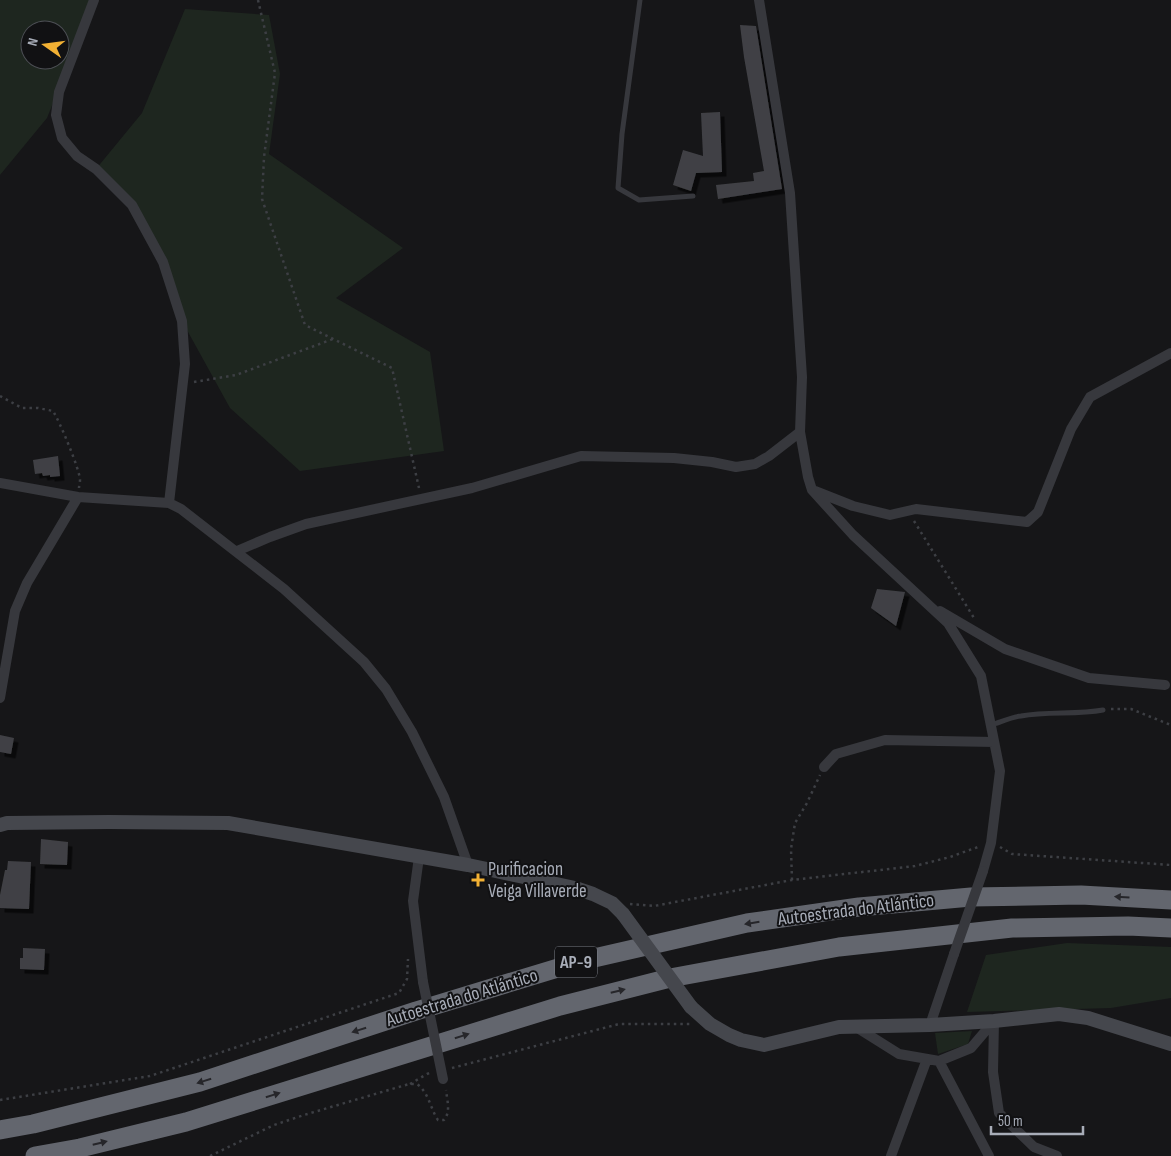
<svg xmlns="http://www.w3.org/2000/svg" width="1171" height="1156" font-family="'Sofia Sans Condensed',sans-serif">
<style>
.green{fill:#1e261f;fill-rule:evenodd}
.building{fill:#404145;filter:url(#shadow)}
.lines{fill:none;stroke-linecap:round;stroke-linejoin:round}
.path{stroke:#3d3f44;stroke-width:2.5;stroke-dasharray:2.5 4;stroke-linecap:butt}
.lane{stroke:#37383d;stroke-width:5}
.street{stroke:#37383d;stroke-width:10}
.secondary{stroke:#45474d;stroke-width:14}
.highway{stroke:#63666e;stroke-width:19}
.street-bridge{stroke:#37383d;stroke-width:10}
.secondary-bridge{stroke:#45474d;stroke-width:14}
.oneway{fill:#26262a}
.poi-dot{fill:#f2b134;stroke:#111113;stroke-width:2}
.labels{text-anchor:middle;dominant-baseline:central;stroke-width:4;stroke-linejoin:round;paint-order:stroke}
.shield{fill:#111113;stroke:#7b7e86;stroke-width:1}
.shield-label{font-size:18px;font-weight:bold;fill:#a8adb8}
.poi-label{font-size:19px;fill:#a8adb8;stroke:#111113;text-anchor:start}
.street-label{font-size:19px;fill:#a8adb8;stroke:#111113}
</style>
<defs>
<filter id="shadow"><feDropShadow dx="4.5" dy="4.5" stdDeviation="0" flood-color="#0009"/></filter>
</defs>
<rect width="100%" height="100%" fill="#161618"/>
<!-- green -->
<path class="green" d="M0,0H92L85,24L47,118L0,175ZM30,30H60V60H30Z
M185,9L269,15L280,74L269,154L403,248L336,298L430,352L444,451L300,471L230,408L182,321L163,262L132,205L96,169L142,113Z
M1067,943L1171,947V998L1111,1008L967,1012L986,955Z
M972,1031L968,1044L938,1054L935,1033Z"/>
<!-- building -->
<path class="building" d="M740,25L756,26L782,189L718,199L716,185L754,181L753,173L764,171L744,57Z
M720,112L722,172L696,173L691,191L673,185L683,150L703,156L701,113Z
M58,456L60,476L50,477V475L43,476L42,473L35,474L33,460Z
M877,589L905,592L896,626L871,608Z
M0,735L14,738L11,754L0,752Z
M41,839L68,842L67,865L40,864Z
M8,861L31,862L29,909L0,908V895L5,870H7Z
M23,948L45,949L44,970L20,969V958H23Z"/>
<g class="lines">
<!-- path -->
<path class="path" d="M258,0L275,73L264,157L262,199L305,325L392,368L419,488
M194,382L236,375L333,339
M0,396L22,408H38L53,411C59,420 80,470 80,480C80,483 79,486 79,488
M914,521L974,618
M1111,709H1131L1171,725
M1000,847L1012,854L1171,865
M792,880L791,849L795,823L807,803L820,775
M630,904L654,906L792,880L915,866L950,857L978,847
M452,1068L619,1024H691
M410,1084L427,1074L432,1072
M0,1100L150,1076L399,993L407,979L408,959
M210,1156L274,1125L304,1115L409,1084H417C429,1093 430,1108 438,1120H444C451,1112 447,1100 446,1090"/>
<!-- lane -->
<path class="lane" d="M640,0L622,134L618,188L639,200L693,196
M991,725C1001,722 1011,717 1021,716C1048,711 1076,715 1103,710"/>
<!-- street -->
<path class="street" d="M94,0L59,92L56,115L62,138L77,156L96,169L132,205L163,262L182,321L185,364L169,503
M759,0L790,193L802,377L800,432L808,477L812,490L853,535L948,623L981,676L1000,771L991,843L983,871
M0,483L78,497L169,503L181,509L284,589L364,662L386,689L412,732L444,797L468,865
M815,491L853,506L890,515L916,509L1027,522L1038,512L1071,429L1090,397L1171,353
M237,551L270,537L306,524L472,488L581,456L674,458L712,462L736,467L755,464L769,456L800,432
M940,611L1005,649L1089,678L1165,685
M0,698L15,611L27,583L78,497
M824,767L836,754L885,740L994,742
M419,857L413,901L423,982
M994,1021L993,1072L999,1113L1034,1147L1057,1156
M930,1025L954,954
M856,1027L899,1054L939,1061L971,1048L994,1021
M939,1061L989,1156
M891,1156L927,1059"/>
<!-- secondary -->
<path class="secondary" d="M0,825L7,823L109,822L228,823L468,865L575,888L593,894L612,903L623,914
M691,1007L710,1024L729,1035L741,1040L764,1045L839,1027L930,1025L994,1021L1059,1014L1088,1018L1171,1044"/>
<!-- highway -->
<path class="highway" d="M0,1130L33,1124L200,1082L416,1011L581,961L747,923L859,907L971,897L1081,895L1171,900
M35,1156L80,1148L186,1122L560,1006L670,978L839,947L1012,928L1128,926L1171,928"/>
<!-- street-bridge -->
<path class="street-bridge" d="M954,954L983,871
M423,982L443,1079"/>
<!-- secondary-bridge -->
<path class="secondary-bridge" d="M623,914L691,1007"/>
</g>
<!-- one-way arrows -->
<defs><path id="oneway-solid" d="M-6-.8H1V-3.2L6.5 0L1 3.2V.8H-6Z" transform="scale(1.25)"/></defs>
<g class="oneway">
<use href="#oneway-solid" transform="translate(1122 897) rotate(-177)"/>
<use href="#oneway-solid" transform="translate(752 923) rotate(171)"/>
<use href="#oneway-solid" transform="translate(618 991) rotate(-14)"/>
<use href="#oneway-solid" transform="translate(359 1030) rotate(162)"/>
<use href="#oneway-solid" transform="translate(462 1036) rotate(-17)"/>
<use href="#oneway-solid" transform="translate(204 1081) rotate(163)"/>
<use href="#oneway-solid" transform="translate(273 1095) rotate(-17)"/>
<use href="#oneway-solid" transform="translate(100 1143) rotate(-14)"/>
</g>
<!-- markers -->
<path class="poi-dot" d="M475.5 872.5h5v5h5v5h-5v5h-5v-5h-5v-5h5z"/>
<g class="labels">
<!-- shield labels -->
<rect class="shield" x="555" y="946.5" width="42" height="31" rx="4"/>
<g class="shield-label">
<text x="576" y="962">AP-9</text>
</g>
<!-- poi labels -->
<g class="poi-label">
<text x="488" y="869">Purificacion<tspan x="488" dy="22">Veiga Villaverde</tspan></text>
</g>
<!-- street labels -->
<g class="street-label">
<text transform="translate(856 910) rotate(-7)">Autoestrada do Atlántico</text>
<text transform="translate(462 998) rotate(-17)">Autoestrada do Atlántico</text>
</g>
</g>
<!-- north arrow -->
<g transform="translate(45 45) rotate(284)"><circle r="24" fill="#111113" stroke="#4d4f55"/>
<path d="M0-4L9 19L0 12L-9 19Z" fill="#f2b134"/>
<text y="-8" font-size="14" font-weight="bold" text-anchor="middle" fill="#a8adb8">N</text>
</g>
<!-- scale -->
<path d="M991 1126v8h92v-8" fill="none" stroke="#a8adb8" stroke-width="2.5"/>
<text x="998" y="1126" font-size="15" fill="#a8adb8" stroke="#111113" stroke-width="4" paint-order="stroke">50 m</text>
</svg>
